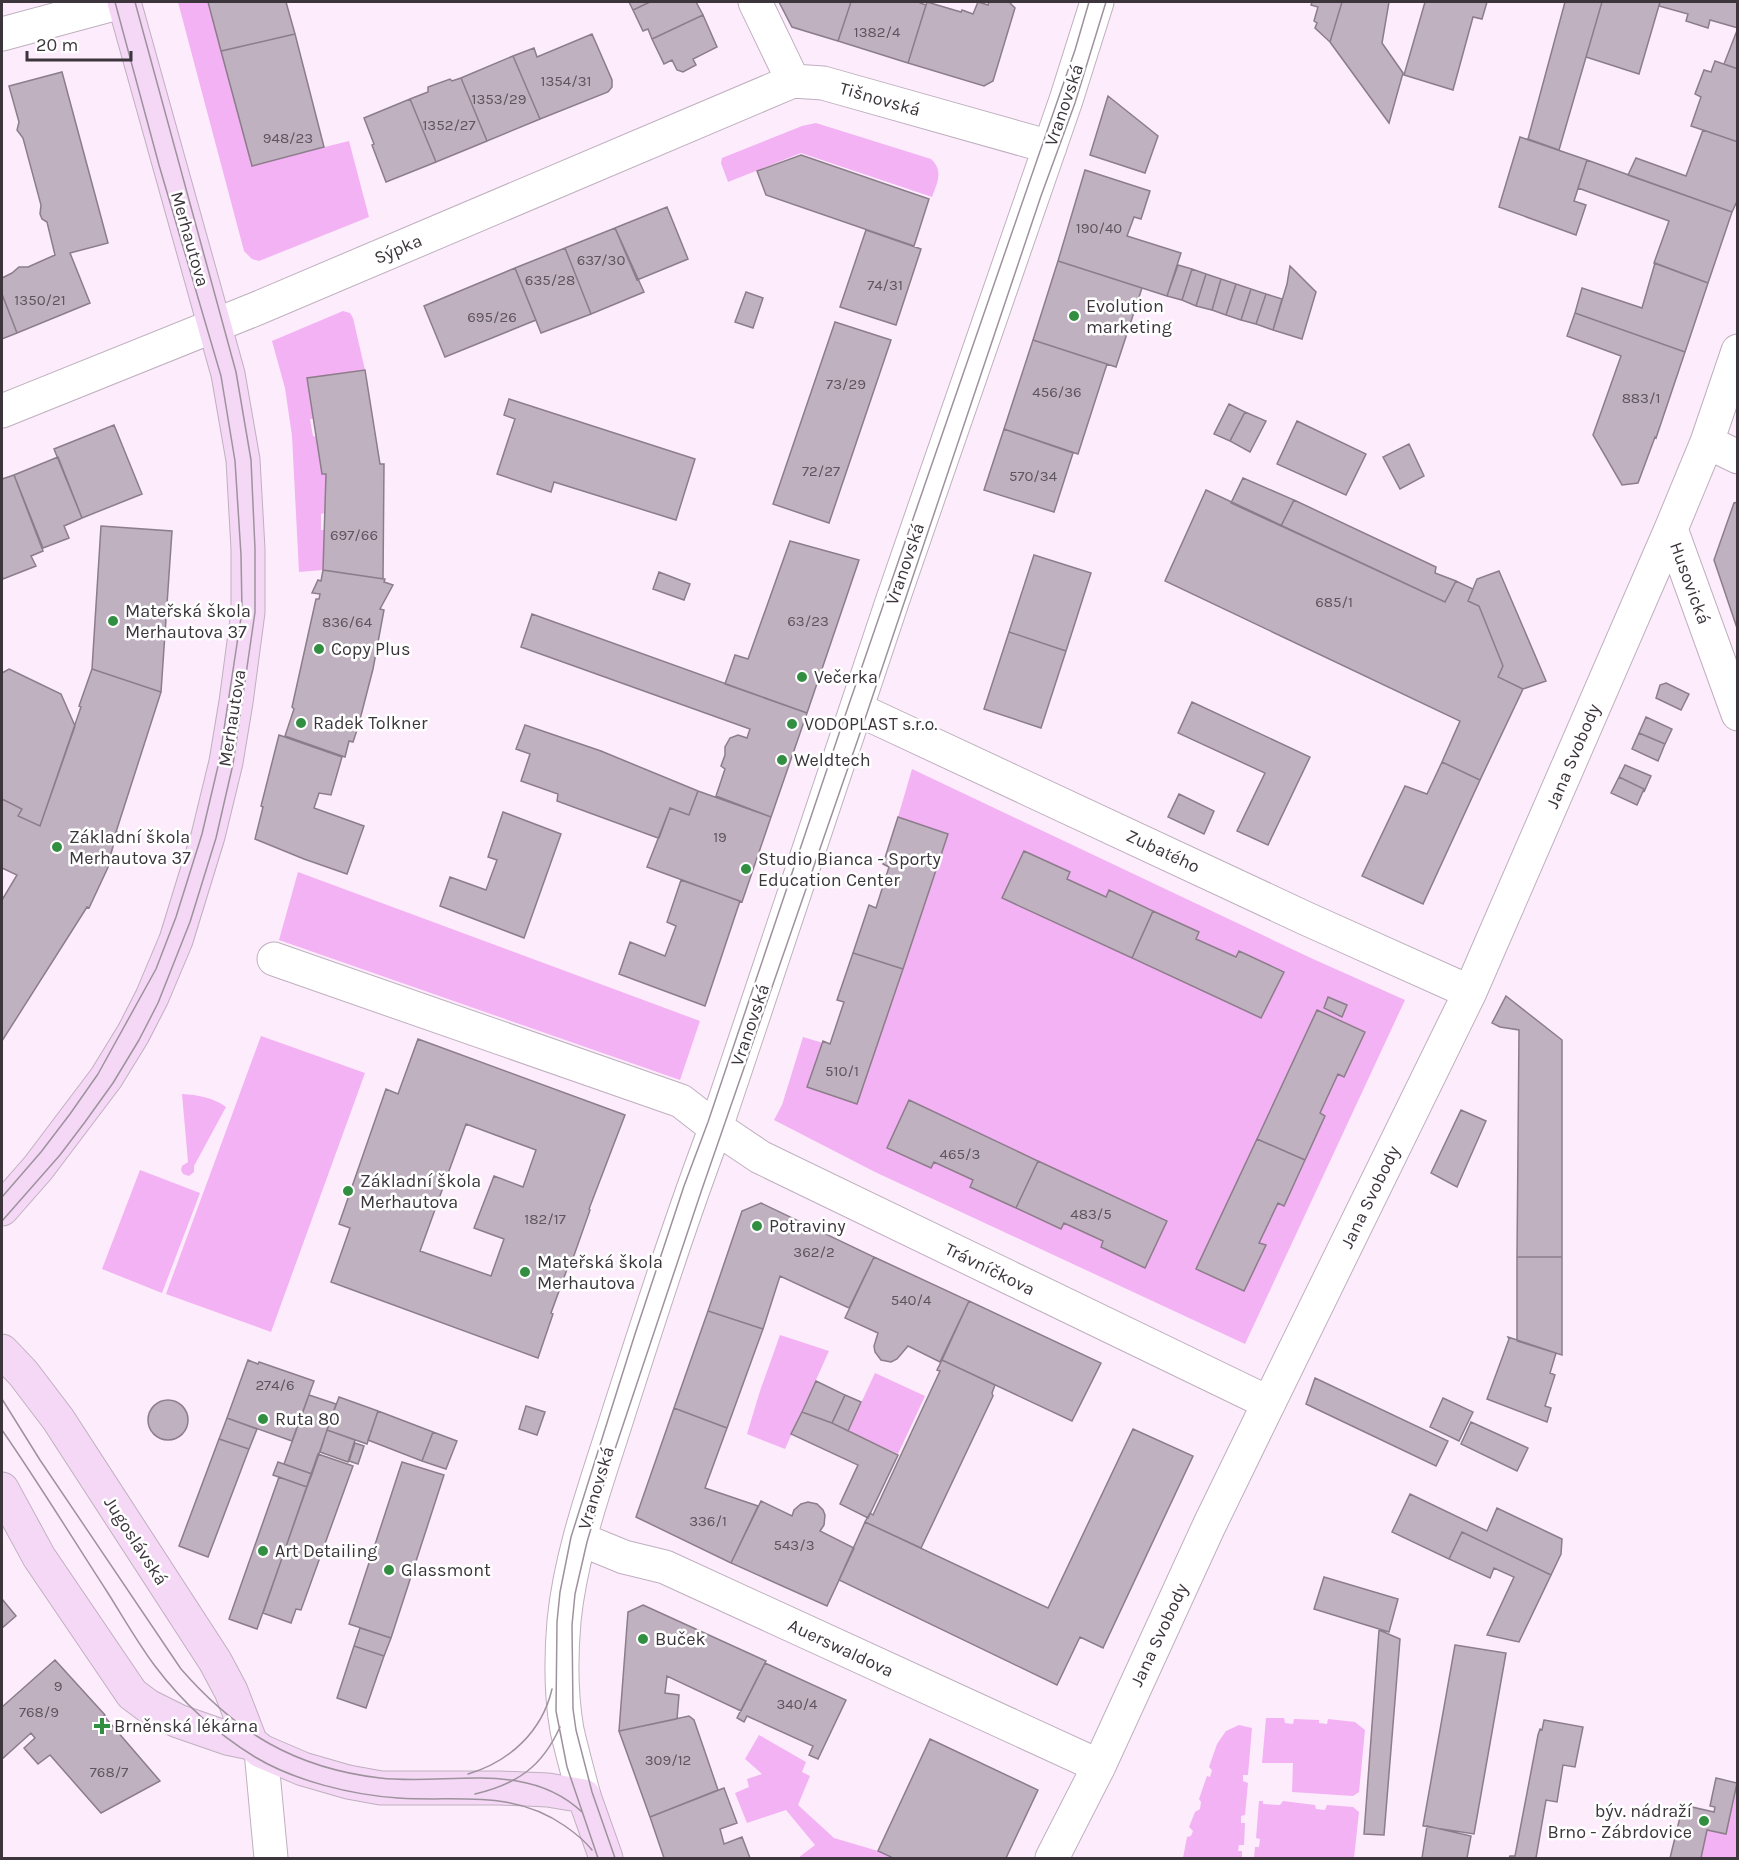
<svg xmlns="http://www.w3.org/2000/svg" width="1739" height="1860" font-family="Karla,sans-serif">
<style>
.green{fill:#f3b2f3}
.building{fill:#c0b1c0;stroke:#8c7d8b;stroke-width:1.5;fill-rule:evenodd}
.lines{fill:none;stroke-linecap:round;stroke-linejoin:round}
.street-casing{stroke:#bfb0bf;stroke-width:35}
.secondary-casing{stroke:#bfb0bf;stroke-width:35}
.street{stroke:#fff;stroke-width:33}
.secondary{stroke:#f5d8f6;stroke-width:33}
.tram{stroke:#9d929d;stroke-width:1.5}
.poi-dot{fill:#328f41;stroke:#fff;stroke-width:2}
.labels{text-anchor:middle;dominant-baseline:central;stroke-width:5;stroke-linejoin:round;paint-order:stroke}
.number-label{font-size:15px;fill:#5d555d}
.street-label{font-size:18px;fill:#3c363c;stroke:#fff}
.poi-label{font-size:18px;fill:#3c363c;stroke:#fff;text-anchor:start}
</style>
<rect width="100%" height="100%" fill="#fdecfc"/>
<!-- green -->
<path class="green" d="M178,2H208L252,165L349,141L369,217L259,261L252,259L244,251Z
M816,123L931,159C944,171 937,183 932,197L801,153L728,182L721,163L722,158L802,126Z
M343,311L350,313L353,318L365,370L307,378L314,419H310L313,436L317,437L322,474H326L325,513L321,514V530H325L323,570L299,572L292,436L285,388L272,341Z
M912,769L1313,959L1405,1000L1245,1344L875,1172L774,1120L782,1105L803,1037L823,1043L857,1104L948,834L898,817Z
M298,872L700,1021L680,1080L279,940Z
M261,1036L365,1073L271,1332L166,1294Z
M182,1094C198,1095 212,1097 226,1107L194,1166V1172L189,1176L183,1174L181,1170L182,1166L188,1162Z
M140,1170L200,1193L162,1293L102,1269Z
M780,1335L829,1351L785,1449L747,1434L760,1391Z
M875,1373L925,1396L898,1454L848,1431Z
M1266,1718H1284L1285,1723L1293,1724L1294,1719L1319,1720V1723L1327,1724L1328,1719L1355,1722L1365,1730L1359,1792L1353,1796L1292,1792L1293,1763H1262Z
M1239,1725L1252,1728L1248,1775H1243V1781L1248,1783L1245,1815L1241,1816V1823H1245L1244,1845H1239L1238,1851H1242V1858H1183L1187,1837L1191,1836L1193,1831L1189,1827L1195,1812L1200,1809L1201,1802L1199,1799L1207,1776L1210,1777L1212,1770L1209,1767L1217,1744L1226,1731Z
M759,1735L806,1762L802,1772L810,1776L798,1805L834,1838L878,1851L891,1858H798L815,1845L786,1810L747,1823L735,1793L749,1787L747,1779L762,1774L745,1759Z
M1737,1776V1858H1701L1707,1830L1726,1834Z
M1259,1801H1263V1804L1280,1805L1283,1801L1315,1805L1316,1809L1325,1810L1327,1805L1353,1807L1359,1812L1354,1858H1254L1255,1847H1259L1260,1839L1256,1838Z"/>
<!-- building -->
<path class="building" d="M208,2H286L295,34L221,51Z
M629,2H650L633,10Z
M650,2H696L703,15L652,39L648,29L643,31L633,10Z
M779,2H851L838,41L792,27Z
M851,2H920V3L926,5L908,63L838,41Z
M927,2L961,12L962,10L973,14L978,2L988,5L989,2H1009L1015,8L993,81L984,86L908,63Z
M1312,2H1342L1330,42L1315,28L1317,23L1314,21L1318,7L1311,5Z
M1342,2H1389L1382,43L1403,73L1389,123L1330,42Z
M1425,2H1487L1482,19L1473,17L1453,90L1404,75Z
M1565,2H1602L1559,150L1528,139Z
M1602,2H1660L1639,74L1586,57Z
M1660,2H1738V28L1710,20L1708,28L1686,21L1688,14L1659,6Z
M703,15L717,47L693,59L696,65L683,72L677,70L672,60L664,64L652,39Z
M1738,28V69L1724,64Z
M295,34L324,147L252,166L221,51Z
M592,34L612,80V87L608,92L540,119L513,56L534,48L537,57Z
M513,56L540,119L487,141L461,78Z
M1715,61L1738,69V142L1691,126L1701,97L1695,94L1704,70L1711,72Z
M62,72L108,243L70,253L90,303L17,333L2,294V278L12,273L19,267H28L55,255L47,222L42,219L40,214L41,205L23,138L17,130L19,122L9,86Z
M461,78L487,141L436,162L410,99L428,92V87L450,79L452,81Z
M1108,96L1158,136L1145,173L1090,155Z
M410,99L436,162L386,182L372,145L374,144L364,118Z
M1703,130L1738,142V199L1732,212L1628,175L1636,158L1686,176Z
M1520,137L1587,160L1574,201L1586,205L1576,235L1499,207Z
M801,155L929,199L914,246L766,195L757,171Z
M1587,160L1732,212L1708,283L1654,263L1669,221L1578,188Z
M1085,170L1150,191L1141,219L1134,217L1127,236L1181,253L1167,296L1058,261Z
M667,207L688,259L637,280L615,228Z
M615,228L644,292L591,314L565,248Z
M866,230L921,249L896,325L840,307Z
M565,248L591,314L541,333L515,268Z
M1058,261L1142,288L1116,367L1033,340Z
M1655,263L1708,283L1685,352L1575,313L1582,288L1642,308Z
M1178,265L1192,269L1182,300L1167,296Z
M1290,266L1316,292L1302,339L1273,330L1287,284Z
M515,268L536,320L445,357L424,306Z
M1192,269L1206,274L1196,306L1182,300Z
M1206,274L1221,279L1212,310L1196,306Z
M1221,279L1236,284L1226,315L1212,310Z
M1236,284L1251,289L1241,320L1226,315Z
M1251,289L1266,294L1256,324L1241,320Z
M746,292L763,298L753,328L735,322Z
M2,294L17,333L2,339Z
M1266,294L1282,299L1273,330L1256,324Z
M1575,313L1685,352L1656,438L1655,437L1638,483L1622,485L1593,435L1621,356L1567,336Z
M835,322L891,340L829,523L773,504Z
M1033,340L1107,364L1078,454L1004,429Z
M365,370L380,464H384L383,579L323,570L326,474H322L307,378Z
M509,399L695,459L676,520L554,482L551,492L497,474L515,419L504,415Z
M1229,404L1245,412L1230,441L1214,434Z
M1245,412L1266,421L1250,452L1230,441Z
M1297,421L1366,454L1346,495L1277,464Z
M114,425L142,494L82,518L54,449Z
M1004,429L1073,453L1054,512L984,490Z
M1409,444L1424,476L1400,489L1383,457Z
M58,457L82,518L64,526L69,538L43,548L14,475Z
M14,475L43,551L31,556L36,566L3,579L2,576V479Z
M1243,478L1294,500L1281,526L1231,503Z
M1206,490L1445,602L1456,581L1473,589L1468,601L1479,606L1503,666L1498,677L1523,689L1480,780L1442,762L1460,721L1165,581Z
M1294,500L1436,567L1435,573L1456,581L1445,602L1281,526Z
M1738,502V631L1714,560L1734,503Z
M101,526L172,531L161,692L92,669Z
M790,541L859,560L807,713L725,684L735,655L748,659Z
M1034,555L1091,573L1066,651L1009,632Z
M323,570L385,579L384,582L393,585L380,609L384,610L373,669L358,727L353,742L349,741L345,757L285,736L294,709L292,707L316,599H319L320,594L312,593L318,580L321,581Z
M1499,571L1546,681L1523,689L1498,677L1503,666L1479,606L1468,601L1477,579Z
M659,572L690,584L684,600L653,589Z
M532,614L807,713L771,817L716,796L725,769L721,766L725,755V747L730,738L738,735L747,738L750,729L521,647Z
M1009,632L1066,651L1041,728L984,709Z
M9,669L61,694L75,726L40,826L18,816L22,809L2,799V673Z
M92,669L161,692L116,832H117L109,861L110,863L89,908L87,907L2,1041V900L17,875L2,868V799L22,809L18,816L40,826L81,707L79,706Z
M1666,683L1689,694L1681,710L1656,698L1660,685Z
M1192,702L1310,757L1268,845L1237,831L1265,773L1178,733Z
M1646,717L1672,729L1665,744L1639,733Z
M525,725L601,751L698,791L689,815L670,808L659,838H658L557,801L558,794L521,781L530,754L516,749Z
M1639,733L1665,744L1658,761L1632,749Z
M279,735L342,757L331,795L319,793L314,808L364,826L347,874L304,859L255,839L263,807L261,806Z
M1442,762L1480,780L1423,904L1362,876L1405,786L1427,794Z
M1625,765L1651,776L1644,792V789L1619,777Z
M1619,777L1644,789L1637,805L1611,793Z
M698,791L771,817L742,902L647,867L670,808L689,815Z
M1179,794L1214,811L1204,834L1168,817Z
M503,812L561,834L524,938L440,906L450,877L486,890L497,860L488,857Z
M898,817L948,834L903,969L853,953L869,905L876,908L889,867L883,864Z
M1024,851L1070,872L1067,879L1106,897L1109,890L1153,911L1132,958L1002,898Z
M681,880L740,901L705,1006L619,974L630,942L665,956L676,926L667,922Z
M1153,911L1199,932L1196,939L1236,957L1239,951L1284,972L1261,1018L1132,958Z
M853,953L903,969L857,1104L807,1087L823,1041L830,1044L844,1002L837,1000Z
M1506,996L1562,1040V1257H1517L1519,1030L1500,1027L1492,1023Z
M1328,997L1347,1005L1342,1017L1324,1008Z
M1317,1010L1365,1032L1344,1077L1338,1074L1320,1113L1325,1116L1305,1160L1257,1139Z
M418,1039L625,1115L589,1209L590,1210L572,1261H570L551,1313L553,1314L538,1358L331,1282L350,1228L339,1224L386,1089L398,1094ZM466,1124L536,1150L523,1187L494,1176L474,1228L504,1239L491,1276L420,1251Z
M909,1100L1038,1161L1016,1208L970,1187L973,1180L934,1162L931,1168L887,1148Z
M1461,1110L1486,1121L1457,1187L1431,1173Z
M1257,1139L1305,1160L1284,1206L1278,1203L1259,1243L1266,1245L1244,1291L1196,1269Z
M1038,1161L1167,1221L1145,1268L1101,1247L1103,1241L1064,1223L1061,1229L1016,1208Z
M761,1203L874,1257L849,1308L780,1276L763,1329L708,1311L742,1211Z
M874,1257L969,1301L940,1362L908,1346L897,1359L891,1362L881,1360L875,1352L874,1346L878,1333L845,1318Z
M1517,1257H1562V1355L1517,1341Z
M969,1301L1101,1363L1072,1421L942,1360Z
M708,1311L763,1329L727,1428L674,1408Z
M1508,1337L1556,1353L1550,1373L1555,1375L1545,1406L1551,1408L1547,1422L1487,1399L1509,1339Z
M248,1360L258,1364L259,1362L314,1381L292,1441L227,1418Z
M942,1360L995,1385L992,1393L993,1396L921,1548L865,1522L870,1513L873,1515L940,1371L937,1370Z
M1315,1378L1448,1441L1436,1466L1306,1404Z
M816,1381L845,1395L832,1423L802,1412Z
M309,1395L336,1404L312,1474L284,1464Z
M845,1395L861,1402L848,1431L832,1423Z
M339,1397L378,1411L367,1444L327,1430Z
M1443,1398L1473,1412L1459,1441L1430,1427Z
M148 1420a20 20 0 1 1 40 0a20 20 0 1 1-40 0Z
M526,1406L545,1412L537,1435L519,1429Z
M674,1408L727,1428L705,1488L758,1506L731,1563L636,1517Z
M378,1411L433,1432L422,1461L368,1440Z
M802,1412L832,1423L898,1455L868,1518L840,1504L858,1465L791,1434Z
M227,1418L257,1429L249,1449L219,1439Z
M1471,1422L1528,1448L1517,1471L1461,1444Z
M1133,1429L1193,1456L1103,1648L1080,1637L1057,1685L839,1580L865,1522L1048,1608Z
M327,1430L355,1440L348,1462L320,1452Z
M433,1432L457,1441L446,1469L422,1461Z
M219,1439L249,1449L208,1557L179,1546Z
M355,1443L364,1446L358,1464L349,1461Z
M318,1454L353,1466L301,1610L296,1609L291,1623L263,1613Z
M278,1462L312,1474L307,1487L273,1475Z
M402,1462L444,1475L391,1638L349,1624Z
M279,1477L307,1487L257,1629L229,1619Z
M1410,1494L1487,1531L1497,1508L1562,1539L1561,1554L1551,1575L1462,1532L1449,1559L1392,1532Z
M761,1501L792,1516L794,1510L801,1504L808,1502L817,1504L823,1510L825,1515L824,1525L820,1531L854,1548L827,1606L731,1563Z
M1462,1532L1551,1575L1519,1642L1487,1635L1514,1577L1494,1568L1490,1578L1449,1559Z
M1324,1577L1398,1599L1389,1632L1314,1609Z
M2,1599L16,1616L2,1628Z
M643,1605L766,1661L741,1711L667,1676L665,1693L679,1695L677,1719L619,1731L628,1612Z
M360,1628L391,1638L384,1656L354,1646Z
M1379,1630L1400,1639L1384,1835L1364,1834Z
M1455,1645L1506,1653L1474,1834L1423,1826Z
M354,1646L384,1656L366,1708L337,1698Z
M55,1660L105,1715L104,1716L160,1781L101,1813L50,1755L38,1764L24,1748L35,1738L31,1733L2,1759V1707Z
M765,1663L846,1700L818,1759L809,1755L813,1746L747,1716L744,1722L737,1718Z
M689,1716L694,1720L718,1790L650,1817L619,1731Z
M1544,1720L1583,1727L1575,1767L1563,1765L1557,1802L1546,1800L1536,1858H1509L1510,1856H1515L1538,1735L1540,1729L1542,1730Z
M930,1739L1038,1790L1006,1858H893L878,1851Z
M1716,1778L1737,1783L1726,1834L1707,1830L1701,1858H1670L1683,1805L1714,1812L1715,1807L1710,1806Z
M724,1788L737,1823L720,1829L724,1844L742,1837L750,1858H664L650,1817Z
M1427,1826L1471,1836L1467,1858H1422Z"/>
<g class="lines">
<defs>
<path id="street" d="M755,2L793,81
M2,34L121,2
M2,411L258,308L793,81L823,83L1050,147
M1707,442L1738,457
M1671,529L1738,714
M857,709L1307,919L1470,992
M274,959L681,1101L708,1122L760,1157L1269,1403
M580,1539L624,1557L665,1567L1099,1766
M261,1751L271,1858
M584,1796C578,1774 572,1752 567,1730C561,1696 561,1656 564,1621C571,1551 597,1482 618,1415C649,1319 680,1222 716,1127L893,599L1066,100L1097,2
M1052,1858L1099,1766L1209,1526L1261,1419L1470,992L1671,529L1707,442L1738,351"/>
<path id="secondary" d="M2,1209L38,1168L106,1078L133,1034L152,997L176,940L208,836L226,762L236,702L248,612V549L243,460L228,374L124,2
M2,1351L23,1373L58,1419L215,1661L231,1691L251,1743
M2,1489L39,1557L132,1694L148,1706L178,1721L227,1738L251,1743L261,1751L303,1769L348,1782L381,1788H500L548,1790L584,1796L606,1858"/>
</defs>
<!-- street casing -->
<use href="#street" class="street-casing"/>
<!-- secondary casing -->
<use href="#secondary" class="secondary-casing"/>
<!-- street -->
<use href="#street" class="street"/>
<!-- secondary -->
<use href="#secondary" class="secondary"/>
<!-- tram -->
<path class="tram" d="M2,1197L41,1152L70,1114L98,1074L156,969L176,917L202,834L219,762L242,611L241,555L235,461L221,376L159,165L115,2
M2,1221L60,1155L85,1122L113,1083L139,1040L158,1003L190,922L216,838L233,764L255,612V549L251,460L236,372L135,2
M2,1399L40,1460L181,1669C237,1733 295,1768 380,1778C448,1786 526,1759 582,1812
M2,1430C38,1482 71,1536 106,1590C122,1615 137,1642 155,1666C182,1702 216,1733 255,1757C295,1781 352,1795 398,1798C459,1802 512,1789 565,1826C575,1833 585,1841 592,1850
M468,1774C509,1762 542,1732 552,1689
M475,1794C517,1784 542,1767 560,1727
M598,1858L567,1767L556,1711L557,1622L560,1592L571,1537L635,1334L684,1186L708,1122L848,707L1075,50L1089,2
M615,1858L592,1792L576,1730L573,1709L572,1625L575,1594L587,1542L609,1467L701,1192L867,713L1041,196L1075,103L1106,2"/>
</g>
<!-- markers -->
<g class="poi-dot">
<circle cx="1074" cy="316" r="6"/>
<circle cx="113" cy="621" r="6"/>
<circle cx="319" cy="649" r="6"/>
<circle cx="802" cy="677" r="6"/>
<circle cx="301" cy="723" r="6"/>
<circle cx="792" cy="724" r="6"/>
<circle cx="782" cy="760" r="6"/>
<circle cx="57" cy="847" r="6"/>
<circle cx="746" cy="869" r="6"/>
<circle cx="348" cy="1191" r="6"/>
<circle cx="757" cy="1226" r="6"/>
<circle cx="525" cy="1272" r="6"/>
<circle cx="263" cy="1419" r="6"/>
<circle cx="263" cy="1551" r="6"/>
<circle cx="389" cy="1570" r="6"/>
<circle cx="643" cy="1639" r="6"/>
<path d="M99 1717h6v6h6v6h-6v6h-6v-6h-6v-6h6z"/>
<circle cx="1704" cy="1821" r="6"/>
</g>
<g class="labels">
<!-- number labels -->
<g class="number-label">
<text x="877" y="32">1382/4</text>
<text x="566" y="81">1354/31</text>
<text x="499" y="99">1353/29</text>
<text x="449" y="125">1352/27</text>
<text x="288" y="138">948/23</text>
<text x="1099" y="228">190/40</text>
<text x="601" y="260">637/30</text>
<text x="550" y="280">635/28</text>
<text x="885" y="285">74/31</text>
<text x="40" y="300">1350/21</text>
<text x="492" y="317">695/26</text>
<text x="846" y="384">73/29</text>
<text x="1057" y="392">456/36</text>
<text x="1641" y="398">883/1</text>
<text x="821" y="471">72/27</text>
<text x="1033" y="476">570/34</text>
<text x="354" y="535">697/66</text>
<text x="1334" y="602">685/1</text>
<text x="808" y="621">63/23</text>
<text x="347" y="622">836/64</text>
<text x="720" y="837">19</text>
<text x="842" y="1071">510/1</text>
<text x="960" y="1154">465/3</text>
<text x="1091" y="1214">483/5</text>
<text x="545" y="1219">182/17</text>
<text x="814" y="1252">362/2</text>
<text x="911" y="1300">540/4</text>
<text x="275" y="1385">274/6</text>
<text x="708" y="1521">336/1</text>
<text x="794" y="1545">543/3</text>
<text x="58" y="1686">9</text>
<text x="797" y="1704">340/4</text>
<text x="39" y="1712">768/9</text>
<text x="668" y="1760">309/12</text>
<text x="109" y="1772">768/7</text>
</g>
<!-- street labels -->
<g class="street-label">
<text transform="translate(880 99) rotate(16)">Tišnovská</text>
<text transform="translate(1064 105) rotate(-71)">Vranovská</text>
<text transform="translate(190 239) rotate(74)">Merhautova</text>
<text transform="translate(398 249) rotate(-23)">Sýpka</text>
<text transform="translate(905 564) rotate(-71)">Vranovská</text>
<text transform="translate(1690 583) rotate(70)">Husovická</text>
<text transform="translate(232 718) rotate(-81)">Merhautova</text>
<text transform="translate(1573 756) rotate(-67)">Jana Svobody</text>
<text transform="translate(1163 851) rotate(25)">Zubatého</text>
<text transform="translate(750 1025) rotate(-71)">Vranovská</text>
<text transform="translate(1370 1197) rotate(-64)">Jana Svobody</text>
<text transform="translate(990 1269) rotate(26)">Trávníčkova</text>
<text transform="translate(596 1488) rotate(-73)">Vranovská</text>
<text transform="translate(136 1541) rotate(57)">Jugoslávská</text>
<text transform="translate(1159 1635) rotate(-65)">Jana Svobody</text>
<text transform="translate(841 1648) rotate(25)">Auerswaldova</text>
</g>
<!-- poi labels -->
<g class="poi-label">
<text x="1086" y="306">Evolution<tspan x="1086" dy="21">marketing</tspan></text>
<text x="125" y="611">Mateřská škola<tspan x="125" dy="21">Merhautova 37</tspan></text>
<text x="331" y="649">Copy Plus</text>
<text x="814" y="677">Večerka</text>
<text x="313" y="723">Radek Tolkner</text>
<text x="804" y="724">VODOPLAST s.r.o.</text>
<text x="794" y="760">Weldtech</text>
<text x="69" y="837">Základní škola<tspan x="69" dy="21">Merhautova 37</tspan></text>
<text x="758" y="859">Studio Bianca - Sporty<tspan x="758" dy="21">Education Center</tspan></text>
<text x="360" y="1181">Základní škola<tspan x="360" dy="21">Merhautova</tspan></text>
<text x="769" y="1226">Potraviny</text>
<text x="537" y="1262">Mateřská škola<tspan x="537" dy="21">Merhautova</tspan></text>
<text x="275" y="1419">Ruta 80</text>
<text x="275" y="1551">Art Detailing</text>
<text x="401" y="1570">Glassmont</text>
<text x="655" y="1639">Buček</text>
<text x="114" y="1726">Brněnská lékárna</text>
<text x="1692" y="1811" text-anchor="end">býv. nádraží<tspan x="1692" dy="21">Brno - Zábrdovice</tspan></text>
</g>
</g>
<!-- border -->
<rect width="1739" height="1860" fill="none" stroke="#3c363c" stroke-width="6"/>
<!-- scale -->
<path d="M27 51v9h104v-9" fill="none" stroke="#3c363c" stroke-width="3"/>
<text x="36" y="51" font-size="18" fill="#3c363c" stroke="#ffffff" stroke-width="4.5" paint-order="stroke">20 m</text>
</svg>
